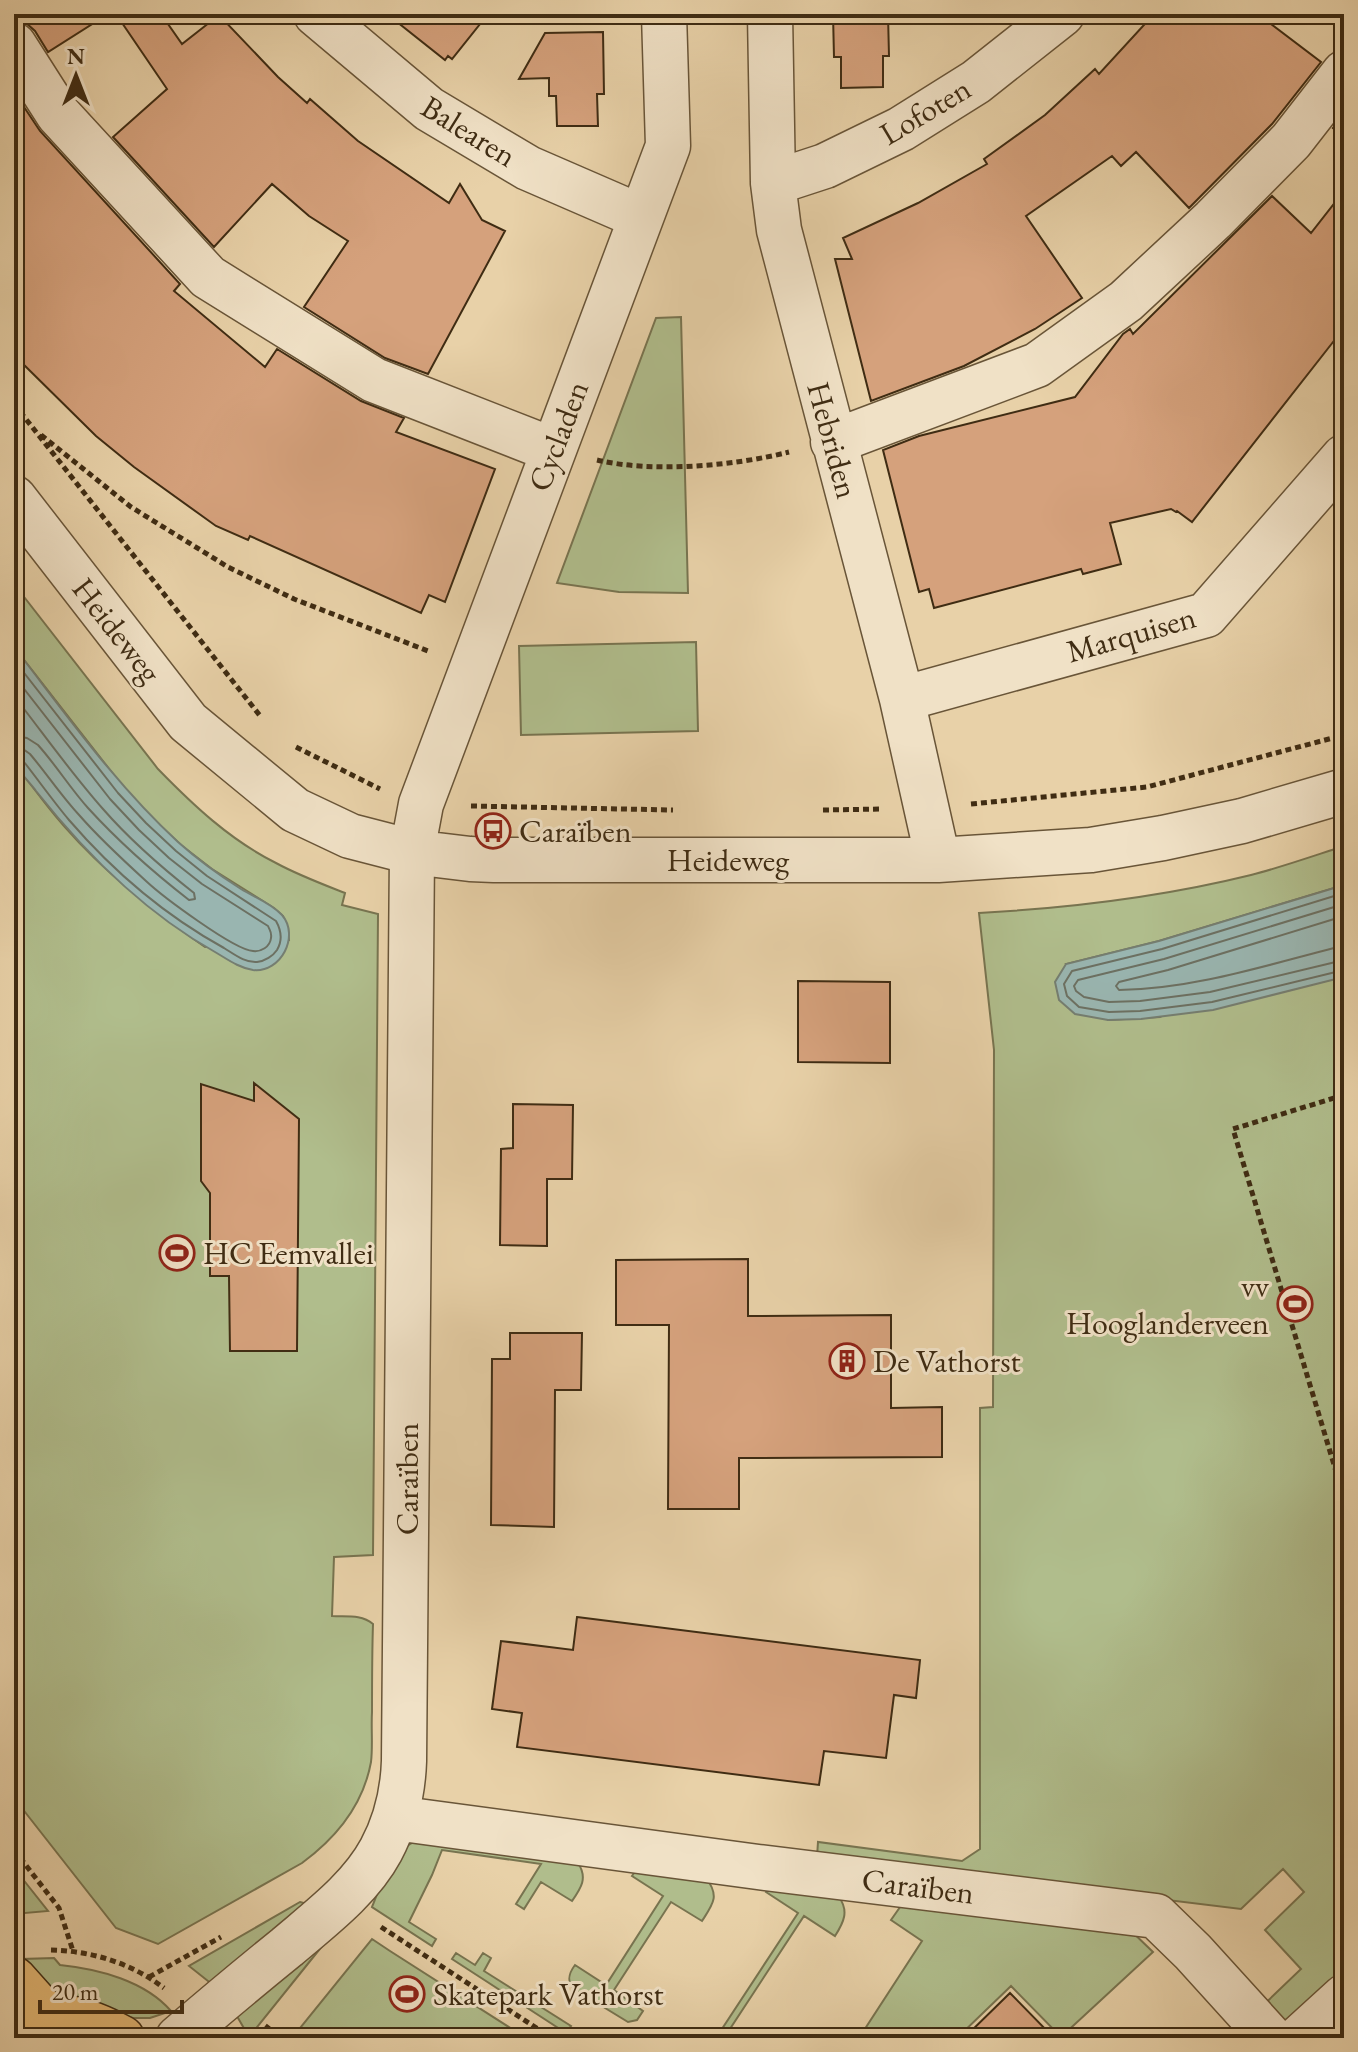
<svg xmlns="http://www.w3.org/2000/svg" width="1358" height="2052" font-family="'EB Garamond',serif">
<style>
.green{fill:#b0bd8c;stroke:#787450;stroke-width:2}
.water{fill:#99b5b0;stroke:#757e71;stroke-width:2}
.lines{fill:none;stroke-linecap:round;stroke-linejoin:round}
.shore{stroke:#6c7062;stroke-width:2}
.building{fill:#d5a17c;stroke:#3f2c13;stroke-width:2}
.minor-casing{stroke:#695538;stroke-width:47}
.major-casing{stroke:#3f2c13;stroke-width:47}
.path{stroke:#3f2c13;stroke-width:5;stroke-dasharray:6 4;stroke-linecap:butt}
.minor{stroke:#f0e1c6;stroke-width:44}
.major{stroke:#e4b874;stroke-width:44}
.labels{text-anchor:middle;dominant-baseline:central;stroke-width:6;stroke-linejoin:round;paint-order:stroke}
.street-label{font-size:32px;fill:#3f2c13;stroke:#f0e1c6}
.poi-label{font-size:32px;fill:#3f2c13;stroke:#f0e1c6;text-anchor:start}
</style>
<rect width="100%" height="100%" fill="#e8d1a8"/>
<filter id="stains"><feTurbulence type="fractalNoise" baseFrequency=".0025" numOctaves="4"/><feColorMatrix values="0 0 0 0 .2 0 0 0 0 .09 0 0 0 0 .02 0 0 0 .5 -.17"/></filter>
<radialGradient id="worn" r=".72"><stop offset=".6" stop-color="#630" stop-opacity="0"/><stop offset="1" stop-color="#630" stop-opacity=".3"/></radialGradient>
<!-- green -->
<path class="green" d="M681,317L688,593L619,592L557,583L656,318Z
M14,584L158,769C193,805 230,840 276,863C298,875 322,884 345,893L342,905L378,914L373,1555L334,1557L332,1616C346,1617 361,1614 373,1624C372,1653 372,1683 372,1712C371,1728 373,1746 371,1762C363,1806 336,1838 302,1863L158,1944L116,1928L14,1798V762C30,783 46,806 64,826C105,873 154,911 205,947L289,940L288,928L283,916L274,908L212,869L181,845L151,817L124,788L14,647Z
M696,642L698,731L521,735L519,646Z
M1344,846V885L1159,941L1066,964L1108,1020L1160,1017L1344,918V2038H1229L1301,1969L1265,1930L1304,1892L1283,1869L1241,1909L817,1857L818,1842L962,1861L980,1849V1408L993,1407L994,1050L979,913C1070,908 1162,897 1251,875C1282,867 1313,856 1344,846Z
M415,1841L578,1863C588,1878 581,1888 572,1901L541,1882L524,1909L516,1904L541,1864L442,1850L432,1875L409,1922L436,1939L432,1946L372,1907C382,1883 389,1854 415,1841Z
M639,1866L706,1878C720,1896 713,1904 702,1921L671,1902L614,1990L643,2011L637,2020L628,2022L574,1989C566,1981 569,1973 575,1965L606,1985L663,1896L632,1876Z
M14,1868L48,1911L14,1914Z
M772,1883L839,1897C849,1911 844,1922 835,1936L804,1916L724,2038H716L798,1913L766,1892Z
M905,1900L1125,1925L1153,1952L1061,2037L1011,1986L957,2038H859L922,1941L891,1920Z
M300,1902L304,1903L305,1905L213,1985L189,1966Z
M372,1939L390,1951L526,2038H292Z
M327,1940L249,2037L234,2011Z
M456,1953L475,1965L483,1953L491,1958L484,1971L571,2026L566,2033L452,1959Z
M54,1958L60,1965C99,1969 145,1981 171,2011L150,2018H133L73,2001L53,1993L22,1959Z"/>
<!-- water -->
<path class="water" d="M14,647C66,714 115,784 178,842C197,859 219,875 241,889C254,897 271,903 282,915C300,936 281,973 253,970C239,968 227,959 215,952C145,913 86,854 36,791C31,784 17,770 14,762C12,756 14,745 14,738C14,708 14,677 14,647Z
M1344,885V977L1213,1010L1141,1019L1108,1020L1075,1014L1059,1000L1055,982L1066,964L1159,941Z"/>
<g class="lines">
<!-- shore -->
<path class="shore" d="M14,660L118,793L146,823L176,851L207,876L276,921C281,930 283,940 277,950C273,956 265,961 257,962C245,963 234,954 224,948C166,916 112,870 69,820C53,801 39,781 24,762L14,758
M14,676L110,799L139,830L169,858L202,884L268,926C270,931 272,932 271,938C270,947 261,952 253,951C234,950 162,896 146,881C123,860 100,839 80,816C62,797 47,774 30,754L23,749L14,748
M14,696C43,733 71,773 103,809C130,840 161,867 194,893L195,899L189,900C153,872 119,842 88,808C70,788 56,765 38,745L27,738L14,736
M1344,893L1162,949L1072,971L1064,984L1067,996L1079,1007L1109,1012L1140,1011L1212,1002L1344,970
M1344,904L1164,959L1078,980L1074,986L1076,991L1084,997L1109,1002L1140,1001L1210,992L1344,960
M1344,916L1168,970L1119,982L1116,986L1119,990C1192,989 1264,966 1334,948H1344"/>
</g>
<!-- building -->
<path class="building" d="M28,14H108L48,52L35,31L26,23L18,21Z
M116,14H161L182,44L219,15L278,77L307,103L310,99L358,141L449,203L460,184L482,220L505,231L428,374L385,358L304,307L348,241L309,216L272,184L214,247L113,137L167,89Z
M387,14H488L452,59L448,56L445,60Z
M833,14H888L889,56H883V87L841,88V57H834Z
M1154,14H1258L1321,62L1272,124L1189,208L1136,152L1121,166L1112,156L1026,216L1082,298L1035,329L964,366L871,401L835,259H852L843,238L918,203L987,164L984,159L1045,115L1095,69L1099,74Z
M603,32L604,94H597L598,126H557L556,96H549V78L519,79L545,33Z
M14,92L40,131L180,284L174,291L265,367L277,349L361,401L404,418L396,432L495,469L445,602L429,595L421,613L250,536L248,540L216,526L134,467L96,436L14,355Z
M1344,114V137L1333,128Z
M1344,191V328L1192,522L1177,511L1176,512L1171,509L1110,523L1121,564L1083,574L1081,569L934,608L929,589L919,592L883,450L919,436L1075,397L1123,334L1130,329L1133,334L1272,196L1311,233Z
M798,981L890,982V1063L798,1062Z
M254,1083L299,1119L297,1351H230L229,1276H210V1193L201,1181V1084L254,1101Z
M513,1104L573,1105L572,1179H547V1246L500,1245L501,1149L513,1148Z
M748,1259V1316L891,1315V1408L942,1407V1457L739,1458V1509H668L669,1325H616V1260Z
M510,1333H582L581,1390H555L554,1527L491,1525L492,1359H510Z
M577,1617L920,1660L916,1698L894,1695L886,1758L824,1751L819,1785L517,1747L522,1713L492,1709L501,1641L573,1650Z
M1010,1993L1054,2038H964Z"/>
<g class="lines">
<defs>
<path id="minor" d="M316,14L429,109L528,168L641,217
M770,14L773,183L779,230L902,699L938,860
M14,45L58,114L208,277L374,380L553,450
M773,183L825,166L901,129L976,82L1062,14
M833,442L1037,365L1126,301L1213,220L1291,141L1344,73
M14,498L188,722L295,810L350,836L412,852L470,859L494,860H938L1091,850L1163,838L1242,821L1344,791
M902,699L1206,615L1344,457
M395,1818L758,1867L1156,1916L1193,1952L1271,2038
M178,2038C214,2007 250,1977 287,1947C321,1918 360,1889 381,1850C396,1822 403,1792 404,1761L412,852L421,804L668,146L664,14
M1299,2038L1344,1997"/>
<path id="major" d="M14,1979L47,2016
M14,2023C57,2011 84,2017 122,2038"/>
</defs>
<!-- minor casing -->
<use href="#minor" class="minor-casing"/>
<!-- major casing -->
<use href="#major" class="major-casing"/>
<!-- path -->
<path class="path" d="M14,404L261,717
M41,435L131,507L228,567L294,599L428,651
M597,460C653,473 734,466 789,452
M296,747L380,789
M971,804L1147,787L1344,735
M471,806L673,810
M823,810L881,809
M1344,1095L1233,1129L1344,1498
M14,1850L59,1908L73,1951
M381,1927L552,2038
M51,1950C92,1951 131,1963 164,1988
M149,1977L221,1937
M259,2038L269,2025"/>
<!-- minor -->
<use href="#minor" class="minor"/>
<!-- major -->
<use href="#major" class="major"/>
</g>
<!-- icons -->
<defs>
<symbol id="bus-ring" viewBox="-11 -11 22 22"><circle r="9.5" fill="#f0e1c6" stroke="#8f2418" stroke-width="1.5"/><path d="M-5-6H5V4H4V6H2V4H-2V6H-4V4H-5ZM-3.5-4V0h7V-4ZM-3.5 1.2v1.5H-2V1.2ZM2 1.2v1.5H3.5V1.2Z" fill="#8f2418"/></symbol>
<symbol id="stadium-ring" viewBox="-11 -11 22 22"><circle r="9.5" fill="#f0e1c6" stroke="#8f2418" stroke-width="1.5"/><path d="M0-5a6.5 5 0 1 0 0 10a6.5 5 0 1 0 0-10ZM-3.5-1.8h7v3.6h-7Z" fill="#8f2418"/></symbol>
<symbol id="building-ring" viewBox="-11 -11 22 22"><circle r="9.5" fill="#f0e1c6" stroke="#8f2418" stroke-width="1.5"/><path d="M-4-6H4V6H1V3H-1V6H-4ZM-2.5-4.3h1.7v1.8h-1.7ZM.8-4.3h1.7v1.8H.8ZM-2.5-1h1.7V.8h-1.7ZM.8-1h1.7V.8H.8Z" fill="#8f2418"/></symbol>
</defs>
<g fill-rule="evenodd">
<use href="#bus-ring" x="473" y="811" width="40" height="40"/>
<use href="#stadium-ring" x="157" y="1233" width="40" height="40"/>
<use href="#stadium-ring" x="1275" y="1284" width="40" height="40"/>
<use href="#building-ring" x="827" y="1341" width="40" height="40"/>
<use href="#stadium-ring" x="387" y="1974" width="40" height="40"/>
</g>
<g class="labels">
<!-- street labels -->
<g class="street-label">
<text transform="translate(925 111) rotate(-31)">Lofoten</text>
<text transform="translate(469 131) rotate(32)">Balearen</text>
<text transform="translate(558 436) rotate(-69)">Cycladen</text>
<text transform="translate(833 440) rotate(75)">Hebriden</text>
<text transform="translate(117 630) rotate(52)">Heideweg</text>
<text transform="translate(1131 634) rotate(-16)">Marquisen</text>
<text x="728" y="860">Heideweg</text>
<text transform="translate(407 1479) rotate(-90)">Caraïben</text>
<text transform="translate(918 1886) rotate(7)">Caraïben</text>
</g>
<!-- poi labels -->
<g class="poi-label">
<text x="519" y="831">Caraïben</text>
<text x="203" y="1253">HC Eemvallei</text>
<text x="1269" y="1286" text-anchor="end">vv<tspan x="1269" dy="37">Hooglanderveen</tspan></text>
<text x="873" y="1361">De Vathorst</text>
<text x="433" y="1994">Skatepark Vathorst</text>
</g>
</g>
<!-- margin -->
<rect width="1358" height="2052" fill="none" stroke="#e8d1a8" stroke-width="48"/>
<rect x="16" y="16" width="1326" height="2020" fill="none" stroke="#3f2c13" stroke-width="4"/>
<rect x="24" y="24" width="1310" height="2004" fill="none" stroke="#3f2c13" stroke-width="2"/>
<!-- north arrow -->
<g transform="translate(76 76)" stroke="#f0e1c6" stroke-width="6" paint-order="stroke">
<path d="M0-6L14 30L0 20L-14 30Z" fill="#3f2c13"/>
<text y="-12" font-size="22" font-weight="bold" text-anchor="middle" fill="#3f2c13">N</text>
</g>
<!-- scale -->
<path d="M40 2000v12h142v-12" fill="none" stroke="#3f2c13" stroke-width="4"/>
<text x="52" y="2000" font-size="24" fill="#3f2c13" stroke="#f0e1c6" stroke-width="6" paint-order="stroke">20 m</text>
<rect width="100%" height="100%" filter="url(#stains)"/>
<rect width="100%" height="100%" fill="url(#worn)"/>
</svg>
